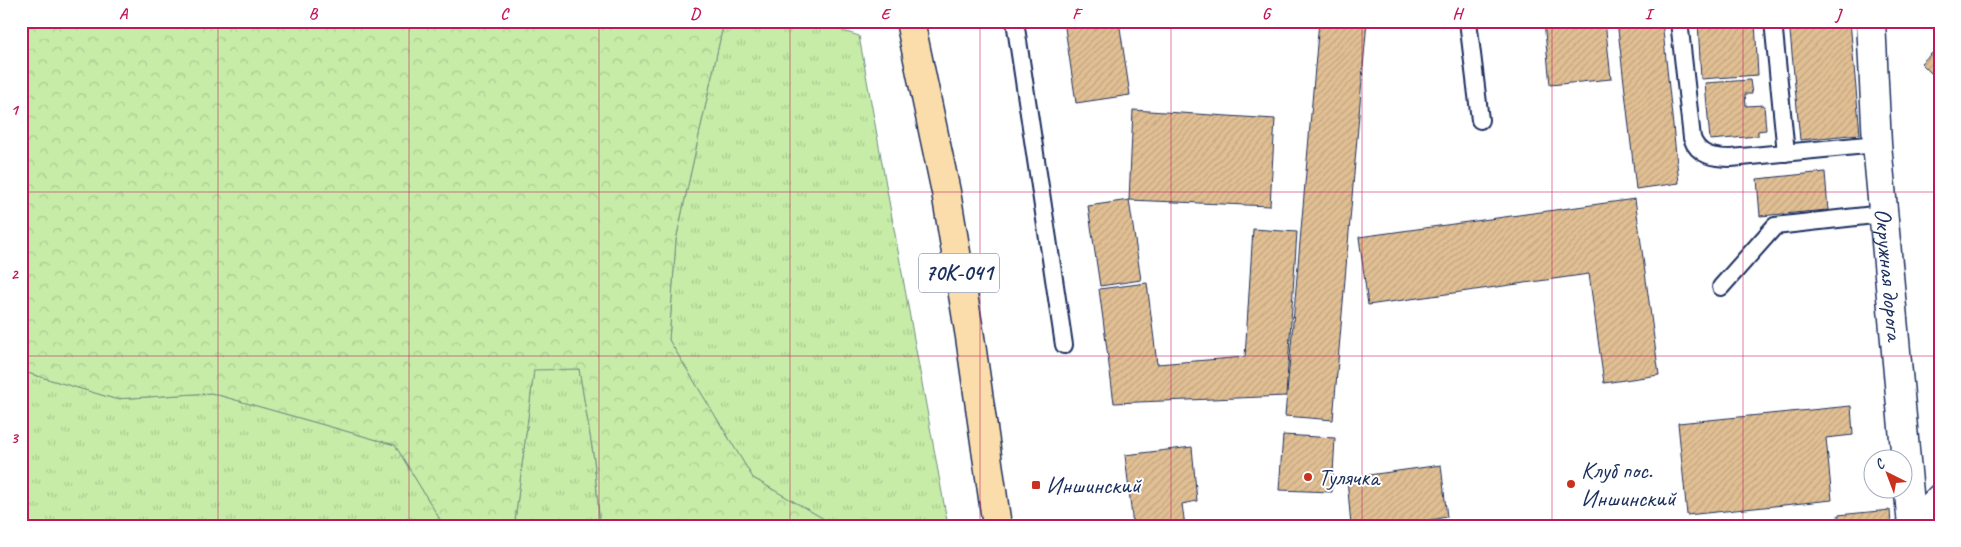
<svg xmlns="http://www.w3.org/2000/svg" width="1961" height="547" font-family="Caveat,sans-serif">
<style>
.grass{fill:url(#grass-tufts);stroke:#708e82}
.forest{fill:url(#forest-crowns);stroke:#708e82}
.building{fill:url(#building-hatch);stroke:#1b2f5e}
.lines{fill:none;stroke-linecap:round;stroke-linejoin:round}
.service-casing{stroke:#1b2f5e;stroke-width:20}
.minor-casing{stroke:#1b2f5e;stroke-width:31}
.primary-casing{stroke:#1b2f5e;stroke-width:31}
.service{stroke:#fff;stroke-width:16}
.minor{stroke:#fff;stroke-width:28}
.primary{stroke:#faddab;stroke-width:28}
.grid{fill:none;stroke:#c2185b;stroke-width:1;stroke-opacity:0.55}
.poi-dot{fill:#c8321e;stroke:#fff;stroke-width:2}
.labels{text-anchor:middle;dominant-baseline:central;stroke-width:4;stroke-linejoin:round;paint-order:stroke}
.shield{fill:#fff;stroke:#5f6d8e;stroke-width:1}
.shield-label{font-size:22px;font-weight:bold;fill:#1b2f5e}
.street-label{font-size:24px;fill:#1b2f5e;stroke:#fff}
.poi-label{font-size:24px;fill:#1b2f5e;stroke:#fff;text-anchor:start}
.neatline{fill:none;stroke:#c2185b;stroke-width:2}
.grid-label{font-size:16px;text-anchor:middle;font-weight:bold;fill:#c2185b}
</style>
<defs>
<pattern id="grass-tufts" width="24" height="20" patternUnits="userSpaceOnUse" patternTransform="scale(1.25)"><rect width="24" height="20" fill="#c6eca7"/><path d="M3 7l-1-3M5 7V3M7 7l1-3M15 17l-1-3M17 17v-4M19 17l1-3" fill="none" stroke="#aacb92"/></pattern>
<pattern id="forest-crowns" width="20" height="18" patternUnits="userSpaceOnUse" patternTransform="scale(1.25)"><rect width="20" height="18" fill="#c6eca7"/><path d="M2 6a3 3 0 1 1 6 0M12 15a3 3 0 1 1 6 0" fill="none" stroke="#aacb92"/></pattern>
<pattern id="building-hatch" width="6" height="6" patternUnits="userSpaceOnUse" patternTransform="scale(1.25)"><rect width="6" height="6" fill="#e1bf93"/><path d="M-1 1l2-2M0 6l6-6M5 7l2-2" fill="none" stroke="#c0a481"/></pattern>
</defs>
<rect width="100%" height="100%" fill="#fff"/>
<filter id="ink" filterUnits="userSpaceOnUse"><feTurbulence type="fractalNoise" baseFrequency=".02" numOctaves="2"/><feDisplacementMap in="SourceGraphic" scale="10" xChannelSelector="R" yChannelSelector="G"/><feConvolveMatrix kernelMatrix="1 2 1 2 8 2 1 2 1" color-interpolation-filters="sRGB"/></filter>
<g filter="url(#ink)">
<!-- grass -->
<path class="grass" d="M724,21H813L859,36L948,526H823L824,519L753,478L669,340L676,240Z
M534,369H579L594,459L600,526H502L515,521Z
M21,371L115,399L211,393L395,445L444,526H21Z"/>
<!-- forest -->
<path class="forest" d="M21,21H724L676,240L669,340L753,478L824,519L823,526H600L594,459L579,369L534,370L515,521L502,526H444L395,445L211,393L115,399L21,371Z"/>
<!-- building -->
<path class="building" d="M1064,21H1119L1130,95L1076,103Z
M1319,21H1367L1333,420L1285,416Z
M1544,21H1605L1611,79L1550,85Z
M1617,21H1662L1679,183L1636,189Z
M1698,21H1755L1758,75L1701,79Z
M1789,21H1850L1860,134L1800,140Z
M1940,46V82L1921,63Z
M1750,80L1752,94H1745L1746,106L1764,105L1766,130L1758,131V136L1710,140L1705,83Z
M1133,110L1275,119L1270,206L1129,200Z
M1825,172L1828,210L1760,216L1757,179Z
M1635,199L1659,375L1604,383L1589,274L1368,305L1359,237Z
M1129,200L1141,280L1100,286L1088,206Z
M1253,229L1297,232L1286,396L1114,403L1099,289L1147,283L1157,364L1245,357Z
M1851,406L1853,435L1826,438L1832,500L1687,515L1678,423Z
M1283,435L1335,438L1332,492L1279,490Z
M1192,447L1197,501L1182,504L1185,526H1133L1125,455Z
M1441,465L1447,517L1397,526H1351L1347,478Z
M1890,510L1891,526H1839L1838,515Z
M1702,522V526H1671Z"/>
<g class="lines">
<defs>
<path id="service" d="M1015,21L1064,345
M1468,21L1480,120
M1679,21L1692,138C1698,156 1715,158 1731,158L1877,144
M1773,21L1786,153
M1721,287L1775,226L1883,214"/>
<g id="minor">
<path id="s1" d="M1871,21L1877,144L1912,526"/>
<path d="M1913,526L1940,498"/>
</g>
<path id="primary" d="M910,21L946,192L970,337L997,526"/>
</defs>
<!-- service casing -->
<use href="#service" class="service-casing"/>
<!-- minor casing -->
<use href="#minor" class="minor-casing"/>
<!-- primary casing -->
<use href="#primary" class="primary-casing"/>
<!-- service -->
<use href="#service" class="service"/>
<!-- minor -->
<use href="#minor" class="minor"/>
<!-- primary -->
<use href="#primary" class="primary"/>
</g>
</g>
<!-- grid -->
<path class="grid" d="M218,21V526M409,21V526M599,21V526M790,21V526M980,21V526M1171,21V526M1362,21V526M1552,21V526M1743,21V526M21,192H1940M21,356H1940"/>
<!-- markers -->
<g class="poi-dot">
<circle cx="1308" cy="477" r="5"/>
<circle cx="1571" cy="484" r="5"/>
<rect x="1031" y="480" width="10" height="10" rx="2.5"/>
</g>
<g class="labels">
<!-- shield labels -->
<rect class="shield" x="919" y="253.5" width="80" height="39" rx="4"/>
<g class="shield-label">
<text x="959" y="273">70К-041</text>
</g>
<!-- street labels -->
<g class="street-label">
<text stroke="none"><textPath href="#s1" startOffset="254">Окружная дорога</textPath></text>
</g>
<!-- poi labels -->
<g class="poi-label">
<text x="1581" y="470">Клуб пос.<tspan x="1581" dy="28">Иншинский</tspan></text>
<text x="1318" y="477">Тулячка</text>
<text x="1046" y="485">Иншинский</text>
</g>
</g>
<!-- margin -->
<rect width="1961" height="547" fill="none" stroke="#fff" stroke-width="55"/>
<!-- north arrow -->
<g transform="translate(1888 474) rotate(318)"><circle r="24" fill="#ffffff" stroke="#a4acbf"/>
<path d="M0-4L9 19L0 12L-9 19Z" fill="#c8321e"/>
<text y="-8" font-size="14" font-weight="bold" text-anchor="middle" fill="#1b2f5e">С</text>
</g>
<rect x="28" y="28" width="1906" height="492" class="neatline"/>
<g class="grid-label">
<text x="123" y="19">A</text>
<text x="313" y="19">B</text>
<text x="504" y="19">C</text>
<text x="695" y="19">D</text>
<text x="885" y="19">E</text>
<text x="1076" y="19">F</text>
<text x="1266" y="19">G</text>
<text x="1457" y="19">H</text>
<text x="1648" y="19">I</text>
<text x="1838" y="19">J</text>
<text x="14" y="115">1</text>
<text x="14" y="279">2</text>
<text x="14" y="443">3</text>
</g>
</svg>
